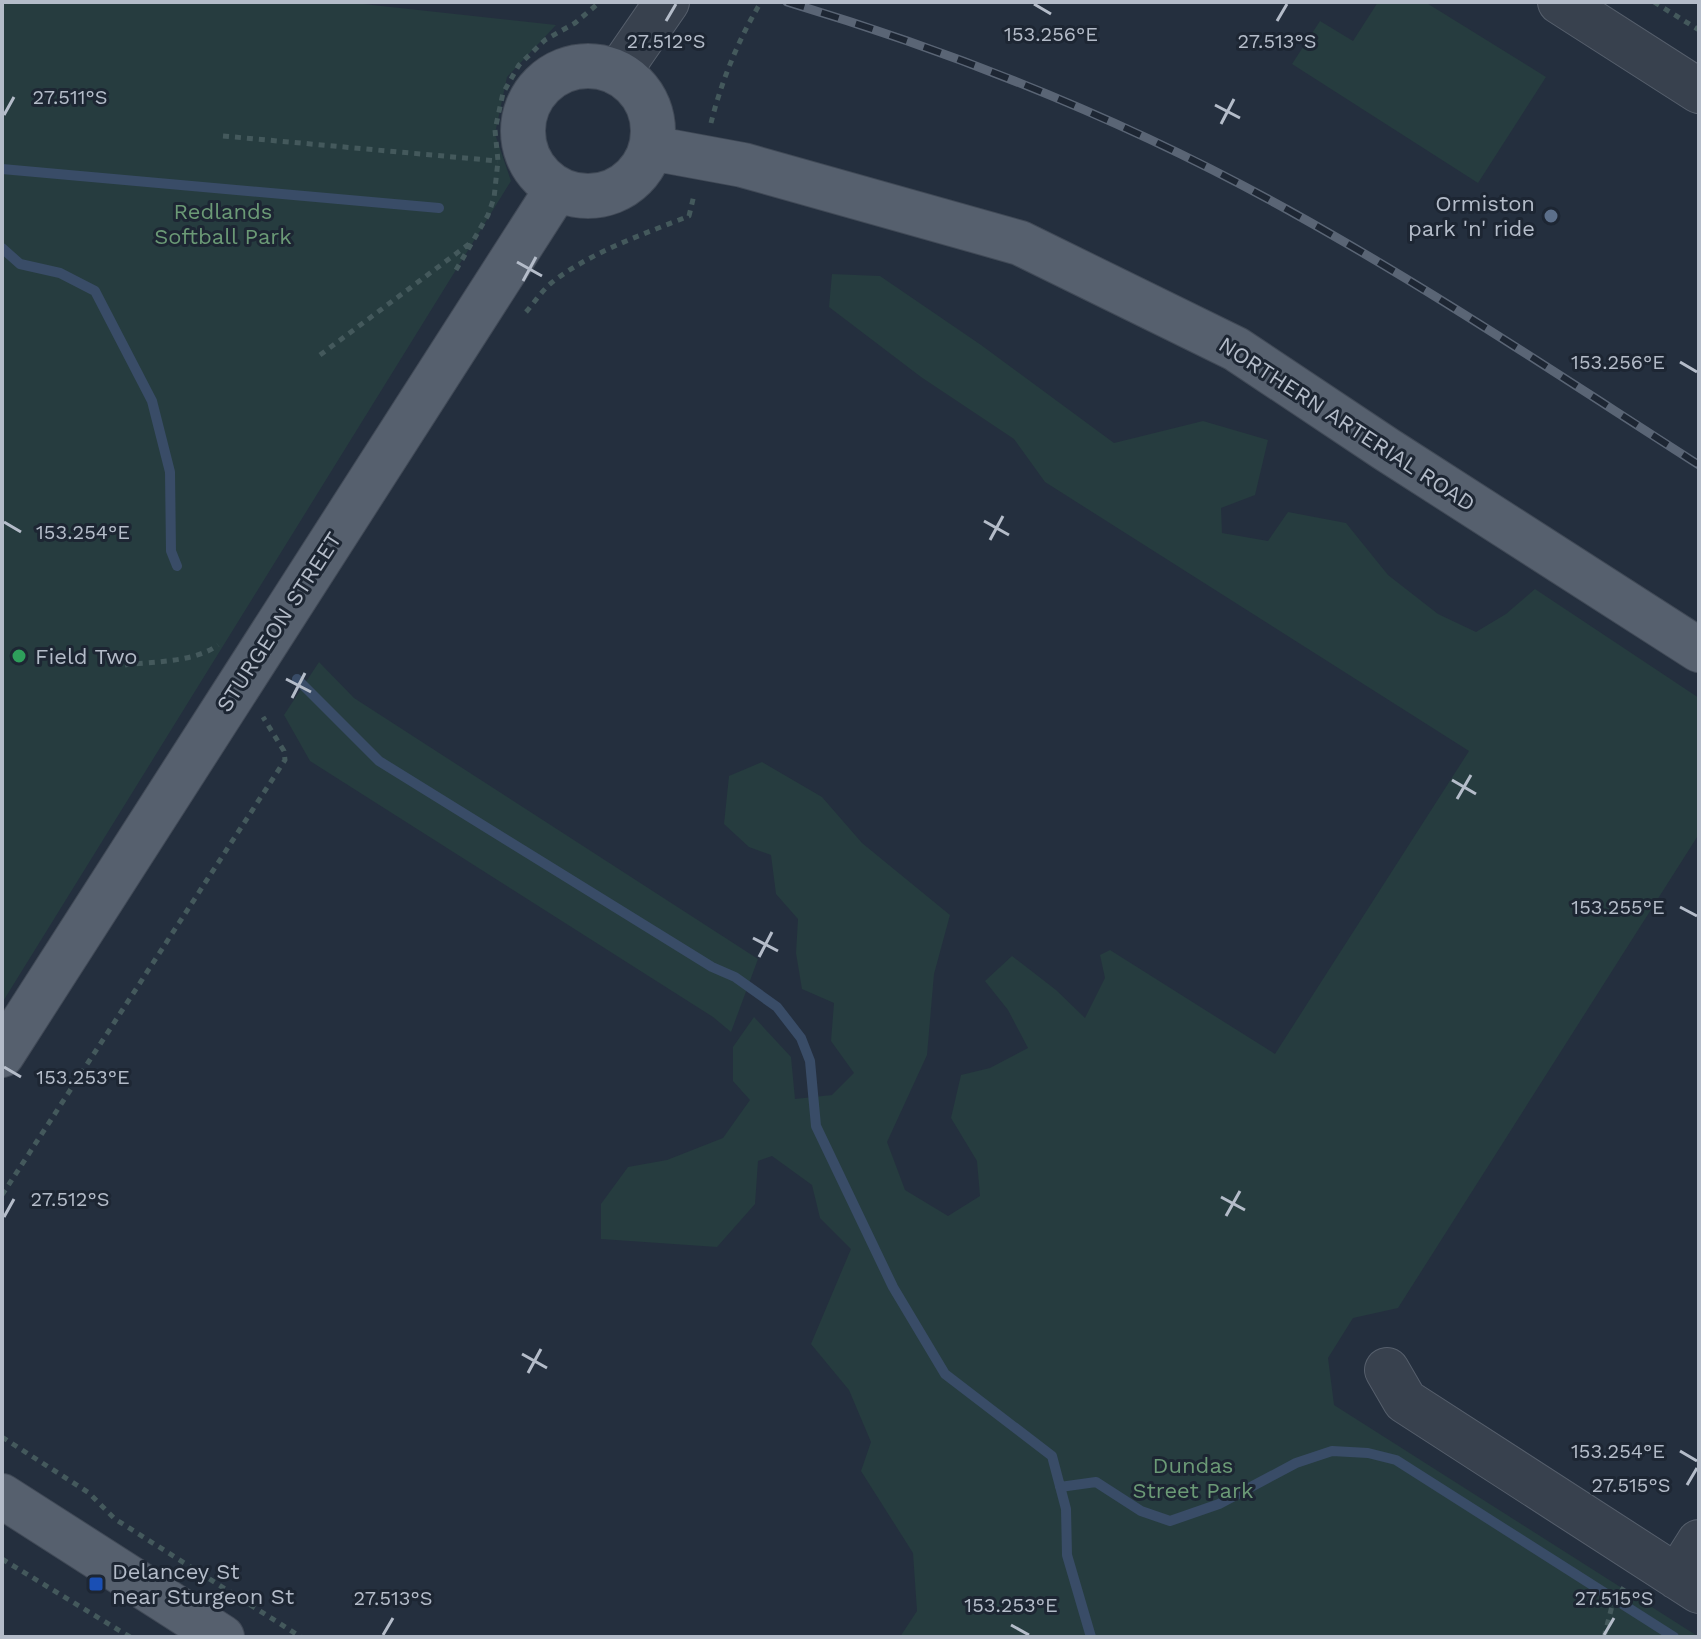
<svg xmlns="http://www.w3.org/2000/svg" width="1701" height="1639" font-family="'Work Sans',sans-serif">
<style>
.green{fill:#263c3f}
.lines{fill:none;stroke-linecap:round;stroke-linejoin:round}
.stream{stroke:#394c67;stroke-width:10}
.minor-casing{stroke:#565f6c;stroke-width:46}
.major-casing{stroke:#414a57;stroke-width:46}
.path{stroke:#44595c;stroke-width:5;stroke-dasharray:6 6;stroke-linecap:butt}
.minor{stroke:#38414e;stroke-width:44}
.major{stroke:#56606e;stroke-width:44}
.rail-casing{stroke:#5a6575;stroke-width:9}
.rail{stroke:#1d2633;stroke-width:6;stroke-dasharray:18;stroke-linecap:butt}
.ticks{fill:none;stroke:#b4bcc9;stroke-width:3}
.service-dot{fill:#5c6f8a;stroke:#1d2633;stroke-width:3}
.leisure-dot{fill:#2e9e5b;stroke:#1d2633;stroke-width:3}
.transit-dot{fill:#1a4fb4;stroke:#1d2633;stroke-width:3}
.labels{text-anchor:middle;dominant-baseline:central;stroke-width:6;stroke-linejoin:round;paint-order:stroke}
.poi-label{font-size:22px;fill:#b4bcc9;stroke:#1d2633;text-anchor:start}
.park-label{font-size:22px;fill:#6b9a76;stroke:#1d2633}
.street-label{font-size:22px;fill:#b4bcc9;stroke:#1d2633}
.ticks-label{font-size:20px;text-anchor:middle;fill:#b4bcc9;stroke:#1d2633;stroke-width:6;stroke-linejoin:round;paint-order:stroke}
</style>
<rect width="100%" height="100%" fill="#242f3e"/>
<!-- green -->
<path class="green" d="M2,2H345L556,25L507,77L495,134L511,181L2,1003Z
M1378,2H1425L1546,77L1478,183L1292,64L1320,21L1353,41Z
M832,274L880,276L981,345L1114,443L1203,421L1268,440L1255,495L1221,508L1222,533L1268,541L1288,512L1346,523L1388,575L1438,614L1476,632L1506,614L1535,589L1699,698V834L1398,1308L1353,1318L1328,1358L1334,1405L1699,1637H900L917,1611L913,1553L861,1471L871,1442L849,1390L811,1344L851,1249L820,1218L812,1185L772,1156L758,1161L755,1204L717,1247L601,1239V1204L628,1167L667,1160L723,1138L750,1100L733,1081V1047L754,1017L791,1057L795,1099L832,1095L854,1073L831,1041L834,1003L802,989L796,953L798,919L776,894L771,855L749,847L724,824L729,776L762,762L822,797L862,843L950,915L934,974L927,1055L887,1142L905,1190L948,1216L980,1196L977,1161L951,1118L961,1075L990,1068L1028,1048L1008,1010L985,981L1012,956L1056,990L1085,1018L1105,978L1100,955L1110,950L1275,1054L1469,751L1045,482L1014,439L921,377L829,307Z
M319,662L354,698L758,959L731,1032L713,1017L310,761L284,715Z"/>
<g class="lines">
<!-- stream -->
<path class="stream" d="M2,169L439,208
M2,248L20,264L60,273L95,291L152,401L170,472L171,551L177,566
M297,679L379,761L712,967L735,977L777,1007L801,1038L810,1061L816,1126L893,1287L945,1374L1052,1456L1066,1509L1067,1555L1091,1637
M1060,1487L1096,1482L1141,1511L1170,1521L1219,1504L1296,1463L1332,1451L1368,1453L1396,1460L1674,1637"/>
<defs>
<path id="minor" d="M1560,2L1699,91
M618,73L667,2
M1387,1370L1405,1401L1699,1591
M1677,1577L1699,1542"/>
<path id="major" d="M523 131a65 65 0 1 1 130 0a65 65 0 1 1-130 0Z
M651,148L743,165L1020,243L1236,349L1386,449L1699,650
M2,1055L557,189
M2,1496L222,1637"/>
</defs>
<!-- minor casing -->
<use href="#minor" class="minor-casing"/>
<!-- major casing -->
<use href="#major" class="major-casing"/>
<!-- path -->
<path class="path" d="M1654,2L1699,30
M711,123C721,82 739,38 761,2
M223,136L498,161
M456,270L488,215L494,198L498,161L495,130L503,93L519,65L545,40L575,23L600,2
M526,312C534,303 541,292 550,284C588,253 644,234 689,216L694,195
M320,355L469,244
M125,665C154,661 193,663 218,645
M2,1195L285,760L284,751L263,717
M2,1437L89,1493L115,1519L301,1637
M2,1559L130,1637
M1604,1637L1612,1606L1624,1587"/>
<!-- minor -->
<use href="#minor" class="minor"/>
<!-- major -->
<use href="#major" class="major"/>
<defs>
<path id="rail" d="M787,2C960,54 1130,122 1288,210C1429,288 1563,378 1699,465"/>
</defs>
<!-- rail casing -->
<use href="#rail" class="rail-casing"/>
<!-- rail -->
<use href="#rail" class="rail"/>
</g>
<!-- ticks -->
<path class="ticks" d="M1034,4L1051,14M666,21L676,4M1277,21L1287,4M1215,105L1240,118M4,115L14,97M1221,124L1234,99M517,262L542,276M523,281L536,257M1680,362L1697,372M984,521L1009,535M4,522L21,532M990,540L1003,516M286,679L311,692M292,698L305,673M1452,780L1476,794M1457,799L1471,775M1680,907L1697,916M753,938L778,951M759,957L772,932M4,1067L21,1077M1221,1197L1245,1210M1226,1216L1240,1191M4,1217L14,1199M522,1354L547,1368M528,1373L541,1349M1680,1451L1697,1461M1687,1485L1697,1468M1011,1625L1029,1635M383,1635L393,1618M1604,1635L1614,1618"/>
<!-- markers -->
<circle class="service-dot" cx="1551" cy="216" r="8"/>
<circle class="leisure-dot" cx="19" cy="656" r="8"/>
<rect class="transit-dot" x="88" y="1576" width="16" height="16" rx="4"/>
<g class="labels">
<!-- poi labels -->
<g class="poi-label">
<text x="1535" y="203" text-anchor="end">Ormiston<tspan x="1535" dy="25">park 'n' ride</tspan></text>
<text x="35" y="656">Field Two</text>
<text x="112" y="1571">Delancey St<tspan x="112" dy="25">near Sturgeon St</tspan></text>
</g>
<!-- park labels -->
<g class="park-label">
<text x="223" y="211">Redlands<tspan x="223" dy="25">Softball Park</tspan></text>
<text x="1193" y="1465">Dundas<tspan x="1193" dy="25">Street Park</tspan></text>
</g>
<!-- street labels -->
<g class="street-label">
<text transform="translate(1347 424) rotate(33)">NORTHERN ARTERIAL ROAD</text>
<text transform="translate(279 622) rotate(-57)">STURGEON STREET</text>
</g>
</g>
<g class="ticks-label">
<text x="1051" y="41">153.256°E</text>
<text x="666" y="48">27.512°S</text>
<text x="1277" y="48">27.513°S</text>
<text x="70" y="104">27.511°S</text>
<text x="1618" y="369">153.256°E</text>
<text x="83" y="539">153.254°E</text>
<text x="1618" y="914">153.255°E</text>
<text x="83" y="1084">153.253°E</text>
<text x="70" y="1206">27.512°S</text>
<text x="1618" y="1458">153.254°E</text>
<text x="1631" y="1492">27.515°S</text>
<text x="393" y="1605">27.513°S</text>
<text x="1614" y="1605">27.515°S</text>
<text x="1011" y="1612">153.253°E</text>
</g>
<!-- border -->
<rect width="1701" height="1639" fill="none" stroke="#b4bcc9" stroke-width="8"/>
</svg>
